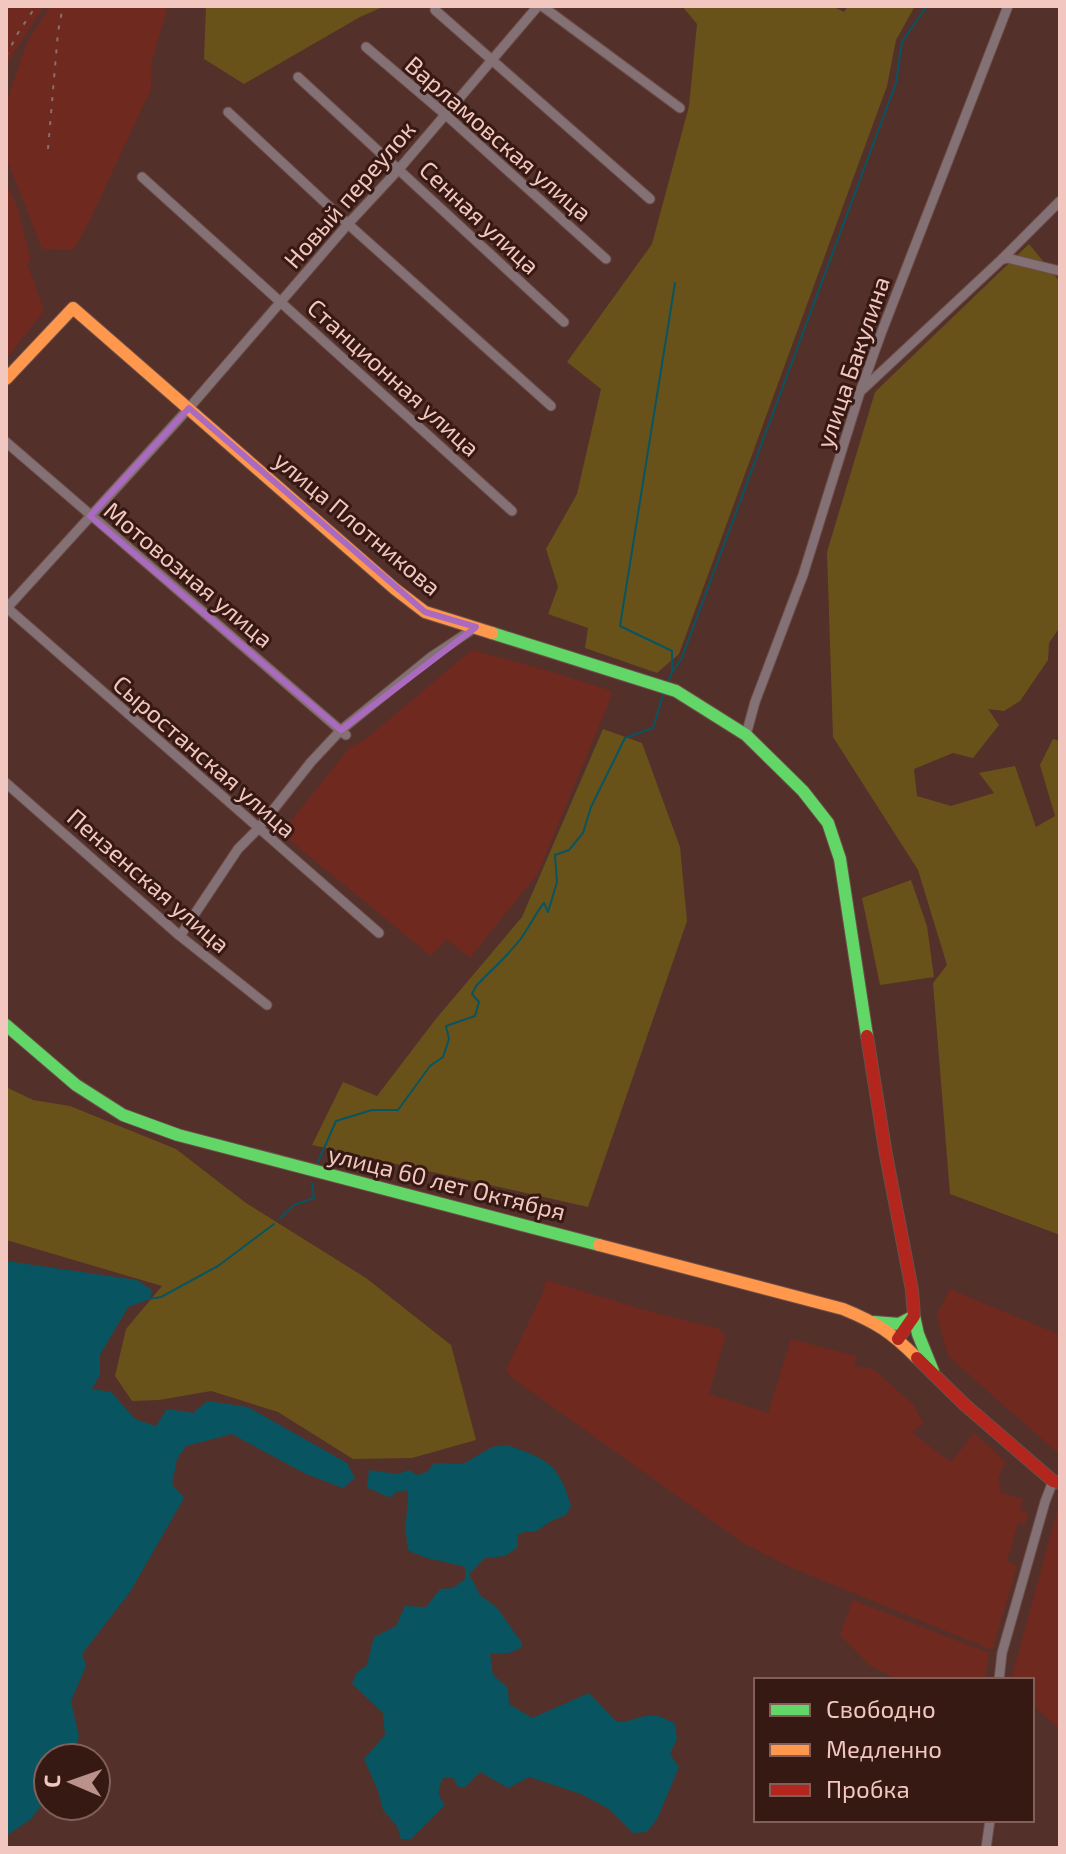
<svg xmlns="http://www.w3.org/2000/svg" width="1066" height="1854" font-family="'Exo 2',sans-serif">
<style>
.built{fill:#6f291f}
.green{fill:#68521a}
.water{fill:#085561}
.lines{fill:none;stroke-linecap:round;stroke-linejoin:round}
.stream{stroke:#085561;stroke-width:2}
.street-casing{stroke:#6d4e48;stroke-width:11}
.fast-casing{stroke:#6d4e48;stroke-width:14}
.slow-casing{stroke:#6d4e48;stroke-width:14}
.jam-casing{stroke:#6d4e48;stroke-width:14}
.street{stroke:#847176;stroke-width:9}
.fast{stroke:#63d668;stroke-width:12}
.slow{stroke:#ff974d;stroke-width:12}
.jam{stroke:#b3261e;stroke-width:12}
.rail{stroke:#847171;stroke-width:2;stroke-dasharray:4 8;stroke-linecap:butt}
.marked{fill:none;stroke:#aa6abf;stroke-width:6;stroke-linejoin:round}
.labels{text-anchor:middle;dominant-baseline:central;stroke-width:6;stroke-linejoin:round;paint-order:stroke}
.street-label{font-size:24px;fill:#f1c7bf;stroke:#371914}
</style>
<rect width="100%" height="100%" fill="#54302a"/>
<!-- built -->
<path class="built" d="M6,6H44L6,65Z
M51,6H168L152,60L151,89L90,220L73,250L42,249L6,157V103L27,42Z
M6,184L17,206L31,261L27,263L44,311L6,359Z
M472,650L549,671L612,691L607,707L538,873L470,958L446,939L431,956L281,833L351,746L362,742Z
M546,1280L641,1309L719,1329L723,1333L725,1337L709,1394L768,1413L791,1339L856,1356L855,1366L873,1369L913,1404L923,1423L912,1433L951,1462L974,1433L1006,1462L998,1478L1001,1493L1023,1499L1020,1510L1028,1512L1025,1524L1018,1523L1007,1562L1017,1566L992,1650L790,1567L743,1543L515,1380L506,1370L543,1292Z
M950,1289L1060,1335V1455L948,1356L937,1315Z
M1057,1511H1060V1729L1032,1705V1680H1011Z
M853,1600L989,1653L985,1680H899L869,1665L840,1635Z"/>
<!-- green -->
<path class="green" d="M206,6H385L360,17L244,84L204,59Z
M682,6H832L844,12L848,6H915L896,40L887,86L679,654L657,673L585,648L588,628L548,614L558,587L546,549L577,494L601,389L567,362L652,244L689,106L697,24Z
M1029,244L1060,282V627L1049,643L1048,660L1020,701L1004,711L988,709L999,725L973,758L953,753L914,769L917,796L951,806L994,793L979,773L1015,766L1036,827L1055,816L1040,765L1053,739L1060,741V1235L950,1194L933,983L947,965L918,870L833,737L827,552L875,392Z
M603,729L642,743L680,847L687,921L588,1207L312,1145L343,1082L377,1096L435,1020L522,917Z
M911,880L927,926L934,977L880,985L862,898Z
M6,1087L33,1100L70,1106L176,1149L246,1203L366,1278L451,1345L476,1440L412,1458L353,1459L278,1412L211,1391L159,1400L132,1401L115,1376L126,1329L162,1286L6,1240Z"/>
<!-- water -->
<path class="water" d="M6,1261L137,1280L152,1290L150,1299L128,1307L100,1355V1375L92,1389L111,1392L135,1419L156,1426L167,1409L193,1413L207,1401L248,1407L347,1463L355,1478L343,1488L306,1474L232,1434L186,1446L177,1459L172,1484L184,1498L130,1592L82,1654L86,1666L71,1701L79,1737L70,1758H48V1796L31,1819L6,1836Z
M507,1445C547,1459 559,1464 571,1506L566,1515L551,1521L535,1532L527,1531L517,1535L518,1547L505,1556L485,1558L469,1574L480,1595L497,1608L522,1643L521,1648L509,1653L490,1654L493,1675L508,1688L509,1704L532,1718L589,1693L617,1722C631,1723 643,1713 657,1716C663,1717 670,1721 675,1724L677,1739L670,1754L679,1767L657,1819L647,1832L633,1833L609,1809L581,1794L529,1777L508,1788L480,1772L464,1788L457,1786L453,1777L443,1778C437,1789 437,1795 445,1805L411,1839H401L397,1826L383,1810L378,1791L364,1759L385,1735L383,1713L352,1684L357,1672L367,1665L374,1637L396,1626L405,1606L426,1607L440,1589L453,1588L465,1579V1567C445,1561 425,1560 408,1550L405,1526L407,1512L408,1490L396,1492L391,1497C382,1496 376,1490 367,1488L369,1470L398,1474L409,1470L417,1475L427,1472L434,1463L463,1464L492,1447Z"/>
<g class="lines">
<!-- stream -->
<path class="stream" d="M672,671V651L620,626L675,283
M668,682L672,672L681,660L896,83L902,42L927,6
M318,1162L336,1121L372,1110H398L430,1066L443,1057L449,1039L446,1026L475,1016L479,1002L472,994L476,986C491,970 509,955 522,937C530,926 535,914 544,903L548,912L557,882L555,855L569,850L583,833L591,807L625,738L653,728L664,692
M280,1218L294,1205L314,1198L312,1183
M149,1299L161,1297L218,1266L274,1224"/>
<defs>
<path id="street" d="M542,6L680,108
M435,10L650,199
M366,47L446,115L606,259
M298,77L564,322
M228,112L348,224L551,406
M142,177L512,511
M1001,260L1007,258L1060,271
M862,390L1001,260L1060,201
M6,442L346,735
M6,607L379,933
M6,609L189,408L348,224L399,169L538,6
M746,735L755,702L803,575L860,392L882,331L1008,6
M6,783L180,936L267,1005
M180,936L238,849L258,829L311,762L341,730L431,657L476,627
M999,1680L1002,1653L1045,1502L1053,1481
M986,1848L990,1820"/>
<path id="fast" d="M492,633L676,691L746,735L803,791L828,823L840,859L867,1036
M6,1025L76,1085L123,1115L178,1135L599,1245
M874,1322L899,1324L914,1316L918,1334L933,1371"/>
<path id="slow" d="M6,379L73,308L395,589L425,612L492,633
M599,1245L843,1309C877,1323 891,1332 917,1358"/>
<path id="jam" d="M867,1036L886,1155L912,1290L914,1316L898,1339
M917,1358L965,1405L1053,1481L1060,1483"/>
</defs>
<!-- street casing -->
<use href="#street" class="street-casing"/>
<!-- fast casing -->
<use href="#fast" class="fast-casing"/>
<!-- slow casing -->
<use href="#slow" class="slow-casing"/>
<!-- jam casing -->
<use href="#jam" class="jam-casing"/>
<!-- street -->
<use href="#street" class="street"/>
<!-- fast -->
<use href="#fast" class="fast"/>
<!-- slow -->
<use href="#slow" class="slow"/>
<!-- jam -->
<use href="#jam" class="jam"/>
<!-- rail -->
<path class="rail" d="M6,56L18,33L36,6
M48,149L58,32L63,6"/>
</g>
<!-- marked area -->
<path class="marked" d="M189,408L425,612L476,627L341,730L90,516Z"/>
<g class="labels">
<!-- street labels -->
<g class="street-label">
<text transform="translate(499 138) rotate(41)">Варламовская улица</text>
<text transform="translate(349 194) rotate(-49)">Новый переулок</text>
<text transform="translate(480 217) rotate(43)">Сенная улица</text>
<text transform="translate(852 362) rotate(-71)">улица Бакулина</text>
<text transform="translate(394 377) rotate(42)">Станционная улица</text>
<text transform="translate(358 523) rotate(40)">улица Плотникова</text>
<text transform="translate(189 574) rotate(40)">Мотовозная улица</text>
<text transform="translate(205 756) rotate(41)">Сыростанская улица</text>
<text transform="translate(149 880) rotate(41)">Пензенская улица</text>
<text transform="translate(447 1182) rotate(14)">улица 60 лет Октября</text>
</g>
</g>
<!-- border -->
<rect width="1066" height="1854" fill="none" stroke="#f1c7bf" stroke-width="16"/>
<!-- legend -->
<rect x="754" y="1678" width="280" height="144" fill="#371914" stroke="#815f58" stroke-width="2"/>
<rect x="770" y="1704" width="40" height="12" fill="#63d668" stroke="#815f58" stroke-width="2"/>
<text x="826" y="1718" font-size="24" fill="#f1c7bf">Свободно</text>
<rect x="770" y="1744" width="40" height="12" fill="#ff974d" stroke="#815f58" stroke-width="2"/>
<text x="826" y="1758" font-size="24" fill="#f1c7bf">Медленно</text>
<rect x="770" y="1784" width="40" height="12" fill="#b3261e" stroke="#815f58" stroke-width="2"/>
<text x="826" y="1798" font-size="24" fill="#f1c7bf">Пробка</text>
<!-- north arrow -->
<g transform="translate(72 1782) rotate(272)"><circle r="38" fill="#371914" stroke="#815f58" stroke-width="2"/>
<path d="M0-6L14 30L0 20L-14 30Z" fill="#ba928b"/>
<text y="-12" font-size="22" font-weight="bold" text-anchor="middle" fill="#f1c7bf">С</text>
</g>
</svg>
